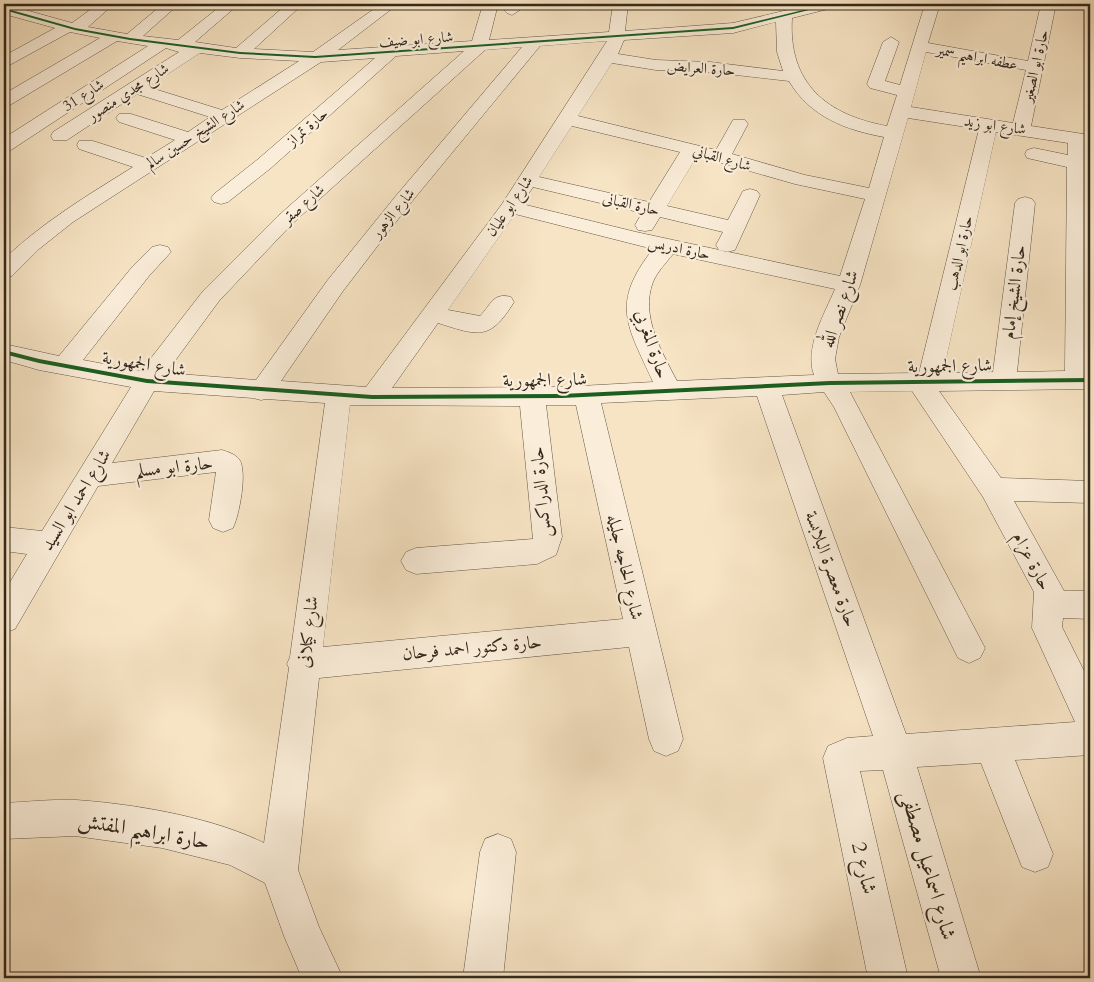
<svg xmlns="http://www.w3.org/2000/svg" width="1094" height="982" font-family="Cardo,Amiri,serif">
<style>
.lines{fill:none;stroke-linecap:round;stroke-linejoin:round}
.minor-casing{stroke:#645746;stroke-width:1}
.minor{fill:#faedd9;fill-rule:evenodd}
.cycleway-casing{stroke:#faedd9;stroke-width:3}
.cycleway{fill:#1b5e20;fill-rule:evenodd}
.labels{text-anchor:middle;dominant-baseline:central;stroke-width:4.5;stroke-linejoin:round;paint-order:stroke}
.far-street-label{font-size:15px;fill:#33281c;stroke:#faedd9}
.street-label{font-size:18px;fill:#33281c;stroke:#faedd9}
.near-street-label{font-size:21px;fill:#33281c;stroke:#faedd9}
</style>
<rect width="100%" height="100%" fill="#f7e4c4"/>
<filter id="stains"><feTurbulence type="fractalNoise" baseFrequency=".004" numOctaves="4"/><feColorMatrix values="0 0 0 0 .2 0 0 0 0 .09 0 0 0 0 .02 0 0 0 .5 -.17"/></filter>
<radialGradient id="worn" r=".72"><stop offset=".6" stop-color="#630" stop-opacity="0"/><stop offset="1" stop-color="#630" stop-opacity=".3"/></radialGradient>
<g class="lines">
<defs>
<path id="minor" d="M4,4L72,23L98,4H114L88,27L127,34L163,4H179L143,36L178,40L223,4H239L195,42L236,48L287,4H303L254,49L313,52L381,4H398L338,50L472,41L483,4H498L489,40L609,32L613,4H628L625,31L733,23L813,4H838L836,7L792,18C788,84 827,115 887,126L897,95L870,88L867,84L883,42L891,37L899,42L885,81L900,85L925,4H940L928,43L1028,61L1041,4H1056L1031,126L1090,135V147L1086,146L1090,389L939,391L1001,478L1090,481V503L1014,501L1064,591H1090V619L1063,618L1062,627L1090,683V755L1015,760L1053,854L1048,867L1035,872L1022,867L981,763L917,767L981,978H941L883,770L860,771L908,978H868L823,758L828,746L847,738L873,736L757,396L601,403L683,739L678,751L666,756L654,751L649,739L629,647L319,678L298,870L319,927L343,978H302L284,936L265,883L230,865L162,848L75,836L4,839V803C27,802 53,799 76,800C134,804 212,817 264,843L289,668L287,664L290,657L325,403L266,399L261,400L253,398L154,391L112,463L222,450C228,452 235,454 239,459C248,471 239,516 233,528L223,532L213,528L209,520L216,472L98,486L15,629L4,633V592L27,554L4,551V527L42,531L131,387L39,370L4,360V344L59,356L133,266L152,247L160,245L168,247L171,252L149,276L83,360L141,371L203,291L278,216L464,51L396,56L271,168L228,202L221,204L214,202L211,198L214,194L257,160L375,58L321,62L73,222L39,249L12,276L4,278V259C43,222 88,195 133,167L79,149L77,145L79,141H93L146,158L175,140L119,122L116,118L119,114H131L188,132L210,117L137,94L67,140H53L51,136L53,132L179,52L166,48L11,150L4,152V138L148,46L117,41L10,105L4,106V94L100,38L70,32L4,68V56L55,28L4,14ZM776,22L777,52L783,71L710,62L656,60L618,54L624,40L733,33ZM607,41L502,204L366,387L281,381L343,291L409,205L540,46ZM522,47L395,197L327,281L256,380L166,373L219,301L292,224L485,50ZM926,52L1026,70L1013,123L911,107ZM200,53L240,58L299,61L222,110L148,87ZM612,63L656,70L710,72L789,81C810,117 846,130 884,137L869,188L805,175L732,154L748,124L745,120H733L716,150L578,116ZM908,118L979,129L919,373L838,374L835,359L839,337L860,285ZM572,126L680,152L649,202L539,177ZM996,132L1068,143V155L1034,148L1027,150L1025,154L1027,158L1067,167L1065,371L1017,372L1035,203L1032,199L1025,197L1018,199L1015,203L993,372L943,373ZM697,156L795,184L865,199L840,276L636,232L522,204L533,187L642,213L635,225L638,230L645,231L652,230L660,217L723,232L716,245L719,250L727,252L735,250L760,195L757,191L750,189L743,191L728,220L667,206ZM515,214L653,249C610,304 627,325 653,382L562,387L392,388L438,323C479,336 490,341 514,302L511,297C493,292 491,305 480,316L448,310ZM673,254L835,289C825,313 804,348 814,375L677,381C662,352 640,316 653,282C657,272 666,263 673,254ZM912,391L983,497L1034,592L1032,628L1075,722L906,734L782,395L824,392L834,407L958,658L969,663L980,658L985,648L850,392ZM350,405L520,406L533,539L416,548L406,552L401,561L406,570L416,574L537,564L556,555L562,537L546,405H576L623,619L323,647Z
M505,4H520V10L512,15L507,13L504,10Z
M498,834L511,839L516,852L503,978H463L480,852L485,839Z"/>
</defs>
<!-- minor casing -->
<use href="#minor" class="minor-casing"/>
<!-- minor -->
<use href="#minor" class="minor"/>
<defs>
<path id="cycleway" d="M828,4H833L733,29L315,58L240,54L130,40L75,30L4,10V8L75,28L130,38L240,52L315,56L733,27Z
M4,350L39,359L147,379L372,395L562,394L830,381L1090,378V382L830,385L562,398L372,399L147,383L39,363L4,354Z"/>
</defs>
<!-- cycleway casing -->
<use href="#cycleway" class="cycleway-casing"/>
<!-- cycleway -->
<use href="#cycleway" class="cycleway"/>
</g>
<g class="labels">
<!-- far-street labels -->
<g class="far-street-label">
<text transform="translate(416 39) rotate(-4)">شارع ابو ضيف</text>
<text transform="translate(977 57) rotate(11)">عطفه ابراهيم سمير</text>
<text transform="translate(1035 66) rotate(-77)">حارة ابو الصغير</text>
<text transform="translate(701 68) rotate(4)">حارة العرايض</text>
<text transform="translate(128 92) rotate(-33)">شارع مجدي منصور</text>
<text transform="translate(83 95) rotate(-33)">شارع 31</text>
<text transform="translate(995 125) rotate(8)">شارع ابو زيد</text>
<text transform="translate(307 127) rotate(-41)">حارة تمراز</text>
<text transform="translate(195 134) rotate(-33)">شارع الشيخ حسين سالم</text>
<text transform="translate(722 158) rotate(16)">شارع القباني</text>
<text transform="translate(303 204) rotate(-42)">شارع صقر</text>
<text transform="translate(631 204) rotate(13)">حارة القبانى</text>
<text transform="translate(509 206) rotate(-55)">شارع ابو عليان</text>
<text transform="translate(393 213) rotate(-51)">شارع الزهور</text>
<text transform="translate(679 248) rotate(12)">حارة ادريس</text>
<text transform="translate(959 253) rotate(-77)">حارة ابو الدهب</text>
</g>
<!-- street labels -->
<g class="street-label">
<text transform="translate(1014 292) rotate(-83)">حارة الشيخ إمام</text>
<text transform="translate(840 309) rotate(-71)">شارع نصر الله</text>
<text transform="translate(652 344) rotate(71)">حارة المغربي</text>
<text transform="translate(144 364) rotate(9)">شارع الجمهورية</text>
<text transform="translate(950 366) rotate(-1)">شارع الجمهورية</text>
<text transform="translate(545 380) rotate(-1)">شارع الجمهورية</text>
<text transform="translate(174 467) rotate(-6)">حارة ابو مسلم</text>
<text transform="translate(541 492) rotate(-95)">حارة الدراكس</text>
<text transform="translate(76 500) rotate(-58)">شارع احمد ابو السيد</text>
<text transform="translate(1032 561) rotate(62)">حارة عزام</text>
<text transform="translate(625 567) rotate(77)">شارع الحاجه جليله</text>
<text transform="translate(831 569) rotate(70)">حارة معصرة البلابسة</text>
<text transform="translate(308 632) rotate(-83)">شارع كيلانى</text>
<text transform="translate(472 648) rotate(-5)">حارة دكتور احمد فرحان</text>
</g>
<!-- near-street labels -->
<g class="near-street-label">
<text transform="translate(144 831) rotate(10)">حارة ابراهيم المفتش</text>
<text transform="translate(928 865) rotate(74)">شارع اسماعيل مصطفى</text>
<text transform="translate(864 868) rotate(77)">شارع 2</text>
</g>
</g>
<!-- margin -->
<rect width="1094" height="982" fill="none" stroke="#f7e4c4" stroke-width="20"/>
<rect x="5" y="5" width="1084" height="972" fill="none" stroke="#33281c" stroke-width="2.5"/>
<rect x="10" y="10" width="1074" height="962" fill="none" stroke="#33281c"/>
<rect width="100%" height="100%" filter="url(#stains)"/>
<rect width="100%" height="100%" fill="url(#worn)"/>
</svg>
